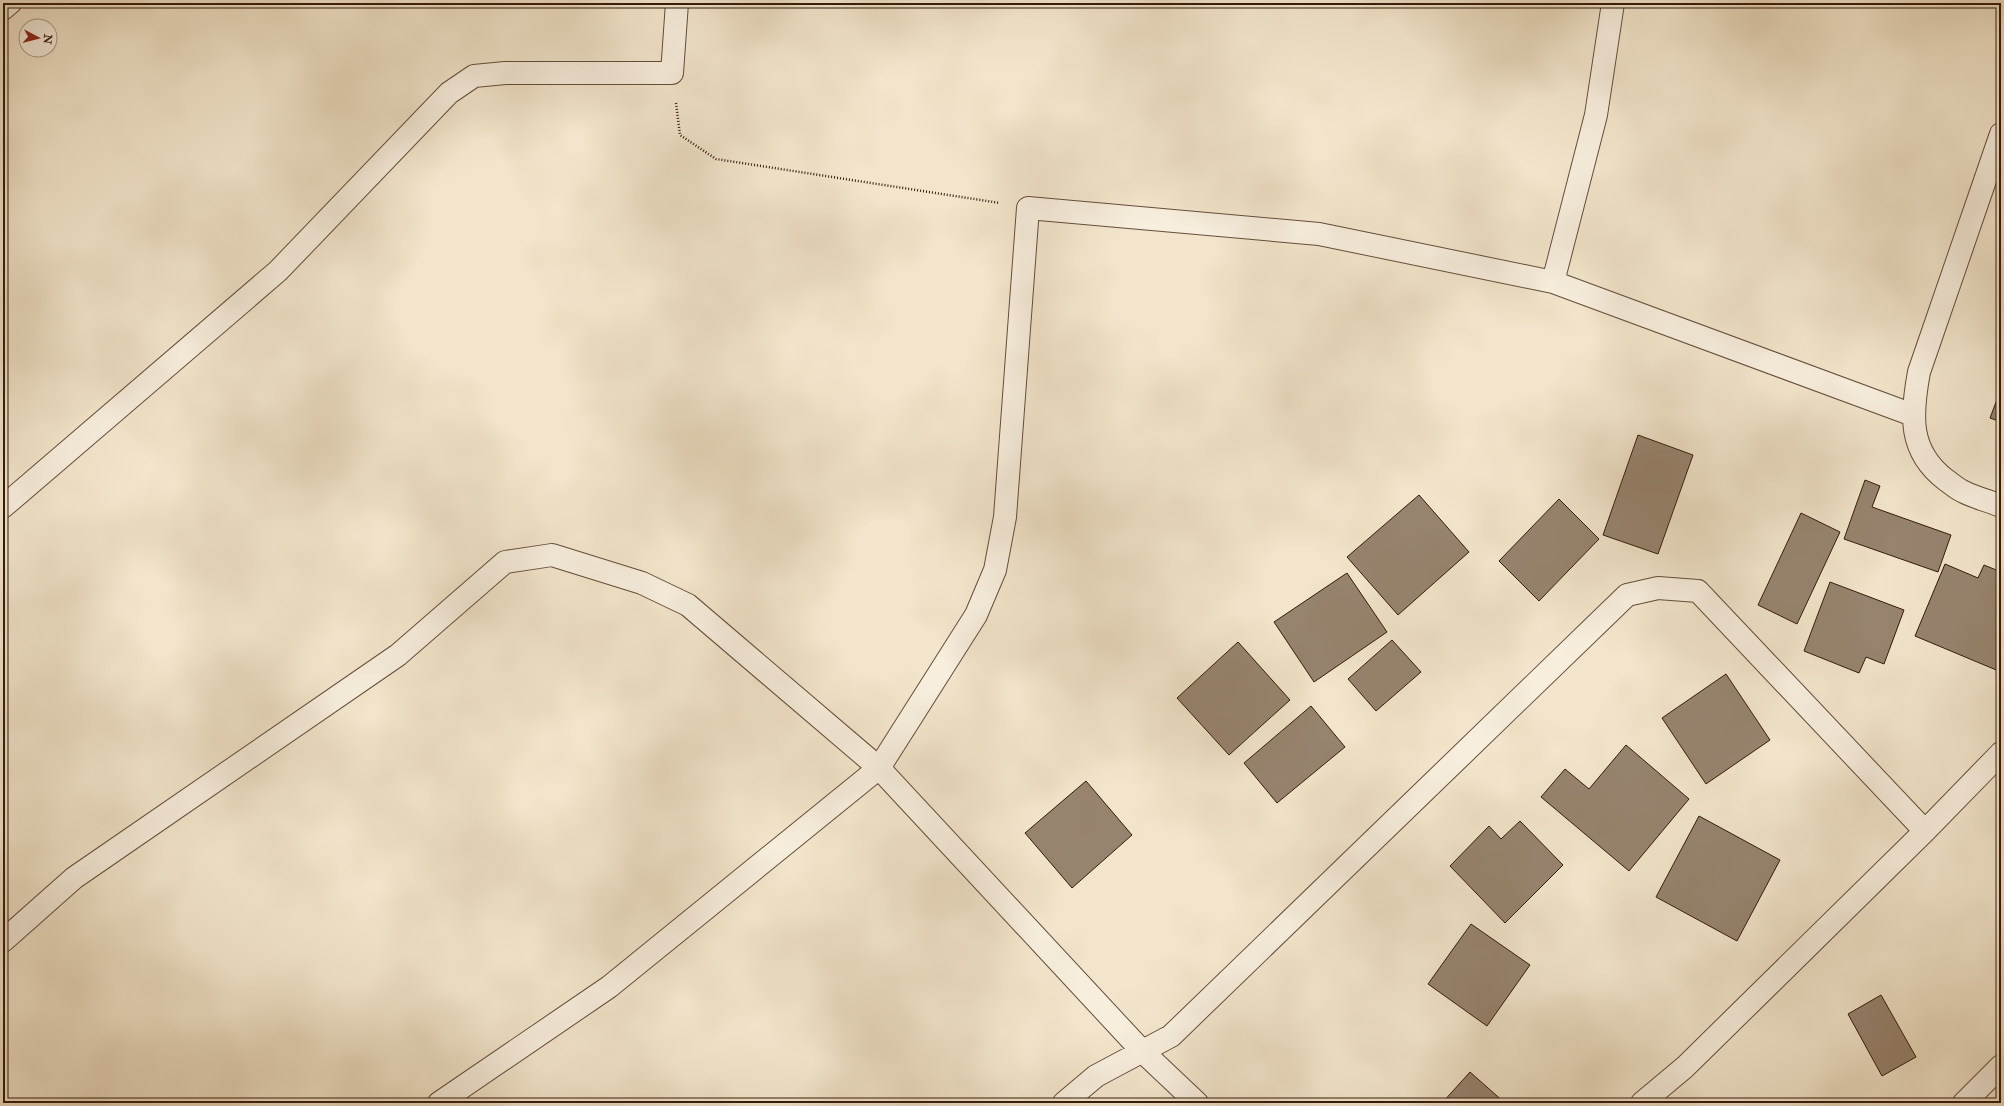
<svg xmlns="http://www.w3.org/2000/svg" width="2004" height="1106" font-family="'IM FELL Double Pica',serif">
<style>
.building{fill:#97846f;stroke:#341a0b}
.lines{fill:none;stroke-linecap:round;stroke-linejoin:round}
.minor-casing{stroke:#644d3b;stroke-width:24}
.path{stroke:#341a0b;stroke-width:2.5;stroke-dasharray:1 2;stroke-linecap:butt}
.minor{stroke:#f7eedd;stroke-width:22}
</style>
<rect width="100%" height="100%" fill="#f2e5cb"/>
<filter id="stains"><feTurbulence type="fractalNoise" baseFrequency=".005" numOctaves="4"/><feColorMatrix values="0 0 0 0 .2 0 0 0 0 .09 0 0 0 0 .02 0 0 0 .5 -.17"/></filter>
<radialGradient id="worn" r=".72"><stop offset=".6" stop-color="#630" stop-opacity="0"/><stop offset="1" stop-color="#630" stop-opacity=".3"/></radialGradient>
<!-- building -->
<path class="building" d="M2001,389V422L1990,418Z
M1638,435L1693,455L1658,554L1603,535Z
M1865,480L1880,486L1872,507L1951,535L1938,572L1844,539Z
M1419,495L1469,552L1398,615L1347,557Z
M1559,499L1599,539L1539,601L1499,561Z
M1801,513L1840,532L1797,624L1758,605Z
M1945,564L1978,578L1984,565L2001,572V672L1915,636Z
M1347,573L1387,632L1314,682L1274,622Z
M1830,582L1904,610L1884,664L1866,657L1859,673L1804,651Z
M1392,640L1421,672L1376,711L1348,679Z
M1238,642L1290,700L1229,755L1177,698Z
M1726,674L1770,740L1706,784L1662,718Z
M1311,706L1345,747L1277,803L1244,763Z
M1626,745L1689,799L1629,871L1541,797L1565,769L1589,789Z
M1086,781L1132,835L1072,888L1025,833Z
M1699,816L1780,860L1737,941L1656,897Z
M1520,821L1563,865L1505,923L1450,866L1489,826L1501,839Z
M1471,924L1530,965L1487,1026L1428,984Z
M1881,995L1916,1057L1882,1076L1848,1014Z
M1470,1072L1505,1103H1442Z"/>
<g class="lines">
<defs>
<path id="minor" d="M3,9L10,3
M2001,134L1919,372C1911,415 1908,451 1946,480C1952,484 1957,489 1964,492C1976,498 1989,501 2001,506
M1553,282L1596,115L1613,3
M3,507L278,271L449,93L474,76L505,73H672L677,3
M3,941L74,878L398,655L505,562L552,555L642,583L688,605L879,768L1142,1051L1197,1103
M439,1103L609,987L879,768L976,615L995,570L1005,517L1028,208L1319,234L1553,282L1913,415
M1064,1103L1096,1076L1171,1036L1627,595L1658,588L1698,591L1925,831
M1642,1103L1685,1067L1925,831L2001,753
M1964,1103L2001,1066"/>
</defs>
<!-- minor casing -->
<use href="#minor" class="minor-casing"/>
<!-- path -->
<path class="path" d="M676,103L680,135L716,159L1000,203"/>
<!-- minor -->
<use href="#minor" class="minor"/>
</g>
<!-- margin -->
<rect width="2004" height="1106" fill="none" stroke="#f2e5cb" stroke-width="16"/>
<rect x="4" y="4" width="1996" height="1098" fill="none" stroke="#341a0b" stroke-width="2"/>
<rect x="8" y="8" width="1988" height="1090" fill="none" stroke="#341a0b"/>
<!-- north arrow -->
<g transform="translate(38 38) rotate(97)"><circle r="19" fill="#f7eedd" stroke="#a99989"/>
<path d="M0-3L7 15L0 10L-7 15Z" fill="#8f2418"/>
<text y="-6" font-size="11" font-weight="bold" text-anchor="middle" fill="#341a0b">N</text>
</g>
<rect width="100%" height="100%" filter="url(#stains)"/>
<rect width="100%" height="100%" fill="url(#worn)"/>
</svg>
